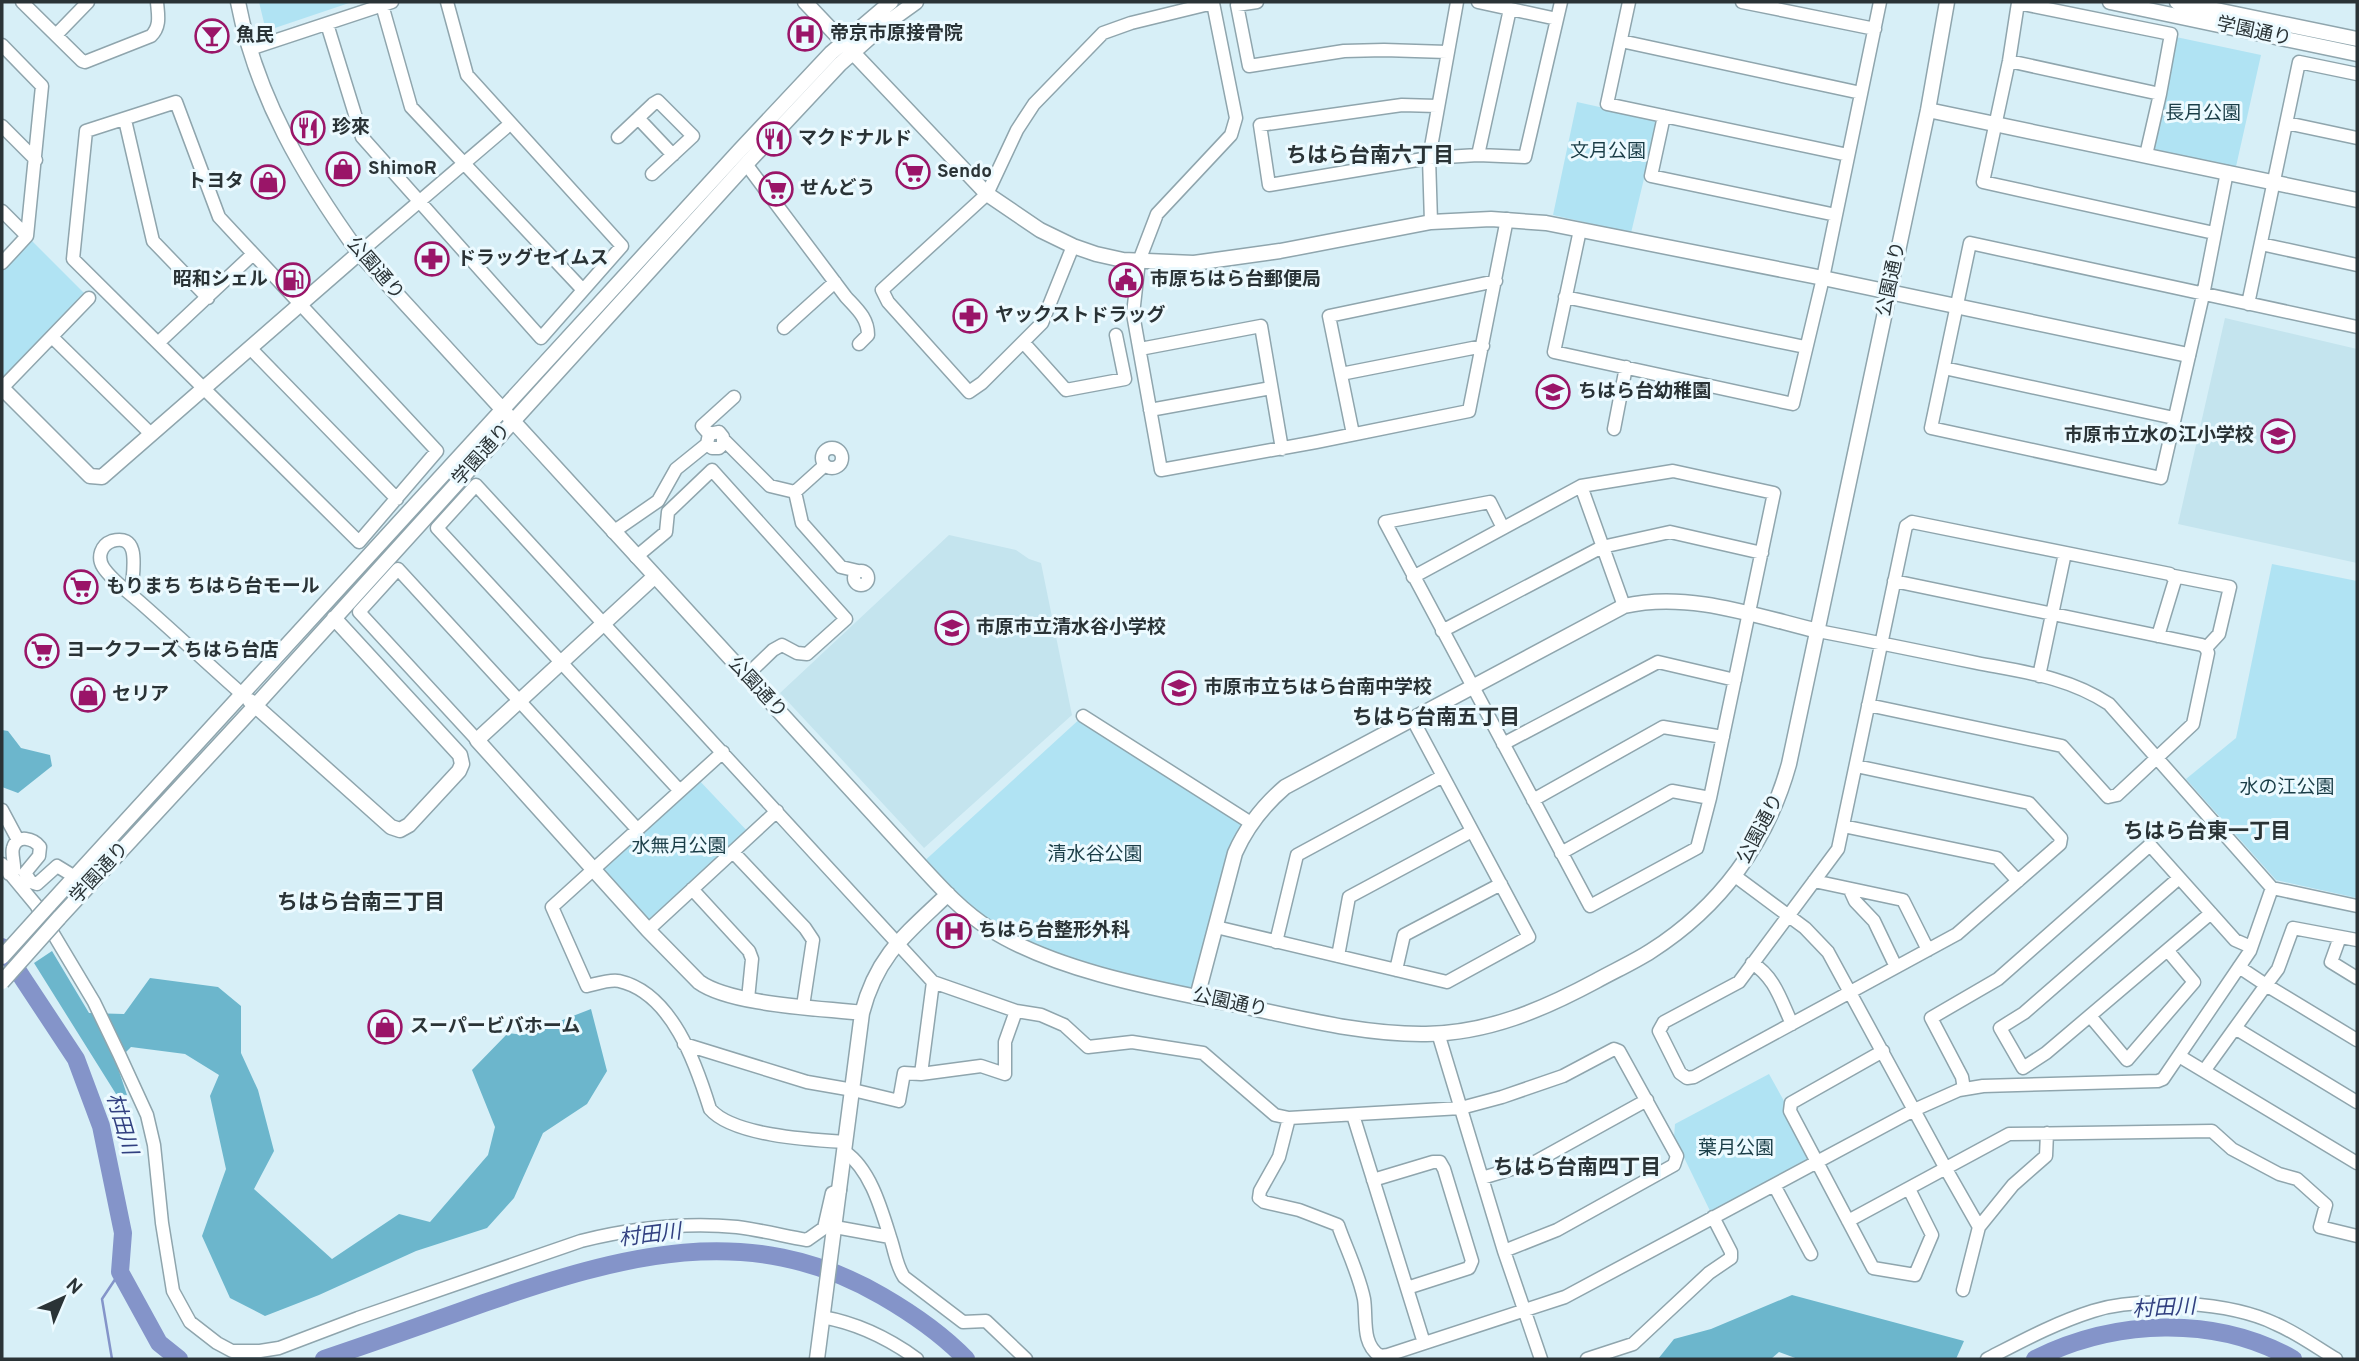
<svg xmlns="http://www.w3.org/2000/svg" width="2359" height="1361" font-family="Overpass,'Noto Sans JP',sans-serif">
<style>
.built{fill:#c4e4ee}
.green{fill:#b0e3f3}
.forest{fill:#6cb6cc}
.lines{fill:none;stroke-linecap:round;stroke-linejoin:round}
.stream{stroke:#8494c9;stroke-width:2.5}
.river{stroke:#8494c9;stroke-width:18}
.minor-casing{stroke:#8fa5ad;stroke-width:15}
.tertiary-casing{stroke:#8fa5ad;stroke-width:17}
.minor{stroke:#fff;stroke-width:12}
.tertiary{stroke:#fff;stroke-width:14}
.tertiary-bridge-casing{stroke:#8fa5ad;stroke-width:17;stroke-linecap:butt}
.tertiary-bridge{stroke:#fff;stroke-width:14}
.labels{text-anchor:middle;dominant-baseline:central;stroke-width:6;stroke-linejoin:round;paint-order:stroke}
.street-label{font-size:19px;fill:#2a3336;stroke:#ecfaff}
.poi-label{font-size:19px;font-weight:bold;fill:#2a3336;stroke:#ecfaff;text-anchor:start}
.park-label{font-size:19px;fill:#1a3d47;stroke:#ecfaff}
.neighbourhood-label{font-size:21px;font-weight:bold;fill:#2a3336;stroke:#ecfaff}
.water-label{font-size:21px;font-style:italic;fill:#314080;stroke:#ecfaff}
</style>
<rect width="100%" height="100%" fill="#d7eff7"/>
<!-- built -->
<path class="built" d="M2225,318L2357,349V563L2178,524Z
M949,535L1016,550L1029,559L1041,563L1072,715L924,848L780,693Z"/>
<!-- green -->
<path class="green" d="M259,2H352L266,31Z
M2176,37L2261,55L2235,171L2149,153Z
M1577,102L1658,120L1631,233L1553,215Z
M27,236L89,298L2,388V262Z
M2272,564L2357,581V898L2276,880L2186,779L2236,738Z
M1083,716L1251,823L1197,997L1095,972L991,930L920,865Z
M696,777L751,835L648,930L594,870Z
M1769,1074L1818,1162L1713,1217L1674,1137L1675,1124Z"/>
<!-- forest -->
<path class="forest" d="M2,730L8,731L21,748L50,755L52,766L18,793L2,787Z
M52,951L89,1013L124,1014L150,978L218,987L241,1006V1053L258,1090L274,1151L254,1189L332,1259L399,1214L430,1222L488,1155L495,1127L472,1070L508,1033L524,1035L591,1009L607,1071L587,1104L543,1133L514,1198L487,1228L416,1251L319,1295L265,1316L230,1298L202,1236L226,1169L210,1096L219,1075L185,1054L131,1047L116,1062L127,1095L116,1094L34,963Z
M1792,1295L1964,1341L1956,1359H1798L1779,1352L1771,1359H1658L1674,1339L1711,1329Z"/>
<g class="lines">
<!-- stream -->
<path class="stream" d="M112,1359L102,1299L120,1272"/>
<!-- river -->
<path class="river" d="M2,947L76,1059L101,1126L123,1233L120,1272L159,1343L179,1359
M324,1359C378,1341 431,1322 484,1303C620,1256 748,1218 882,1296C913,1314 941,1333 966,1359
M2035,1359C2115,1319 2215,1315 2293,1359"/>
<defs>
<path id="minor" d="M22,2L82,61L85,62L151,36C161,26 158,15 157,2
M1257,2L1237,5L1249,66L1344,51L1384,50L1447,52
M1478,2L1557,19
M1629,2L1607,104L1848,155
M1742,2L1875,29
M382,5L411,107L583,290
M327,24L362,137L541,338L622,246L467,75L447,2
M56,35L88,2
M1621,41L1861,93
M2,45L42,86L27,236L2,263
M250,49L392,2
M2009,61L2160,94
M176,102L219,217L437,451L359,542L73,259L86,131Z
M1437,106L1402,105L1260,125L1269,185L1429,158L1478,155L1525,157L1561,2
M1664,116L1651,176L1836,215
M638,118L673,155
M125,120L153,241L208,298
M2287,123L2357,138
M2,126L36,160
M618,137L653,104L658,101L693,136L652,174
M1478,155L1510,9
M2146,155L2160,94L2171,34L2018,3L2009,61L1983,182L2214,233
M746,164L846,297C857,309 868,318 868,335L859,344
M2227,172L2203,295L2161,478L1931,428L1970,243L2357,327
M2,211L27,236
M1431,222L1429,158L1457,2
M1580,230L1554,352L1793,404L1823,278L1880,2
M2261,244L2357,265
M1073,246L1042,323L982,383L969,392L888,302L882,290L987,194L1017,130L1034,104L1103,33L1131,23L1213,3L1236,118L1231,135L1157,214L1139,261L1133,314L1161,470L1316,442L1469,411L1507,219
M359,253L510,124
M1565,297L1805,347
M2248,304L2299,62L2357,74
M784,328L835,282
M52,337L151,434
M1023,342L1066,390L1125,379L1116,335
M158,343L253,254
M250,348L397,499
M1140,349L1261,326L1282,449
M1944,368L2174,418
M1341,374L1483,346
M2,388L89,298
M1150,410L1271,388
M1614,429L1626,367
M709,434L702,426L734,397
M1353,434L1329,316L1496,281
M724,440L770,486L795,492L802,523L841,567L858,571
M822 458a10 10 0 1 1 20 0a10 10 0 1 1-20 0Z
M1581,486L1624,606
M795,492L825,465
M613,532L658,501L676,469L707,444L709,434L719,432L723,437V444L719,448H712L707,444
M636,557L666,532L668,512L712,470L846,619L807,654L797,653L782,645L773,650L746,676
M854 578a7 7 0 1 1 14 0a7 7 0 1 1-14 0Z
M2174,576L2230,587L2219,634L2206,648
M1413,577L1581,486L1673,471L1774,493L1710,798L1697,848L1590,906L1385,522L1490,502L1503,528
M132,595C130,580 145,532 112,541C101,545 97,557 103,567C112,581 130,593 142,604C176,634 209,665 243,695
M1442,631L1602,547L1670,532L1762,553
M1818,631C1871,641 1924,652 1977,663C2024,672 2068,677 2109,704L2272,888L2357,906
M2039,676L2065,553
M1868,705L2062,746L2108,797L2117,795L2193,724L2208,653L2206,648L2202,645L1894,581
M1083,716L1251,823
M477,740L359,612L398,569L638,830
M1503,744L1658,662L1735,680
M723,752L552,907L587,986C596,984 610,979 619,981C672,993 696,1064 710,1109C733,1136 812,1140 845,1142
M1856,766L2029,803L2061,838L2060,844L1957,934L1694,1077L1687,1078L1680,1073L1659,1031L1664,1022L1739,982L1838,849L1906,526L1912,522L2170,574L2175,580L2158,636
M680,791L437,528L476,485L933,982L1016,1011L1041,1015L1064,1025L1088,1047L1132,1042L1203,1053L1275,1115L1289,1118L1461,1108L1502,1097L1563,1076L1614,1049L1619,1051L1677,1156L1674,1165L1557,1230L1504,1251
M1533,800L1663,727L1723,737
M2,810L18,840
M1843,826L1997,858L2018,881
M733,852L805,928L813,940L803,1006
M1561,853L1672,791L1710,798
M2,864L36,905L94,1002L119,1054L147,1115L154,1145L162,1223L173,1291L190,1322L217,1343L232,1351H260L279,1348L358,1318L581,1241C633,1228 684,1222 737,1227C761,1230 784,1236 807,1240L824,1228L832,1193L840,1190
M9,874L14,871C15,864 11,854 13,848C17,833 34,839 40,847L39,856L25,873L31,882L37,884L57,866L75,877
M1735,876L1805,928L1828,952L1946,1169L1979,1227
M2179,878L2024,1013L2000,1028L2023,1068L2046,1053L2211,913
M1814,881L1903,900L1928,950
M692,889L749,951L752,959L748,999
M1850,890L1855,901L1874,921L1896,967
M1216,927L1447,982L1529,937L1413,720
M648,930L777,811
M2340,937L2331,962L2357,978
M1276,942L1297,855L1443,776
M1338,956L1349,897L1472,831
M1752,963C1775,977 1781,1001 1792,1024
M2239,967L2266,985L2278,969L2293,928L2357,940
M1396,970L1404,935L1501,884
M2090,1016L2127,1060L2194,982L2168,951
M2235,1028L2266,985L2357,1040
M1438,1033L1504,1251L1541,1359
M684,1044L807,1082L853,1090L899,1101L904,1073L921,1074L981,1066L1005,1074V1042L1016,1011
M1883,1051L1791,1103L1790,1111L1873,1268L1915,1275L1932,1235L1909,1189
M2179,1056L2357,1163
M2204,1071L2235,1028L2357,1102
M921,1074L933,982
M1964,1089L1962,1077L1931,1018L1998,979L2150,845L2235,940L2251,947
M1353,1115L1424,1343
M1289,1118L1279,1157L1260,1191L1259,1198L1264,1202L1299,1210L1338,1225C1346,1248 1359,1274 1364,1299C1367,1318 1361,1344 1380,1356L1388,1355L1565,1297L1914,1110L1959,1090L1983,1086L2158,1081L2163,1079L2250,951L2272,888
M845,1152C870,1169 881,1208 890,1237C895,1251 896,1265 904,1277L963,1322L986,1321L1026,1359
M1482,1178L1535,1162L1647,1100
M1373,1180L1433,1162H1440L1444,1169L1472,1261L1469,1268L1407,1288
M1774,1185L1811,1254
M1848,1221L2009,1134L2212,1131L2232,1149L2279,1174L2297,1179L2326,1205L2320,1227L2357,1236
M835,1227L890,1237
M1963,1290L1979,1227L2013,1185L2046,1156L2047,1133
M822,1317C857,1323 888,1338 917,1359
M1587,1359L1633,1344L1709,1273L1731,1258V1252L1713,1217
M1987,1359C2022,1341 2055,1323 2093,1311C2141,1296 2231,1302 2276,1324C2297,1333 2316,1347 2336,1359"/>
<path id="tertiary" d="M238,2C256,96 304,177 359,253L920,865C942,889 963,912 990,929C1051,968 1146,987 1217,1001C1285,1014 1356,1035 1426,1034C1488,1033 1542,1010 1596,981C1614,971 1634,962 1651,951C1720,907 1767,843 1789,764L1928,110L1947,2
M805,2L987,194L1040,230L1073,246L1096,254L1123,260L1194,263L1280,251L1431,222L1491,219L1546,223L1823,278L2188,355
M2110,2L2357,54
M2177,2L2357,39
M1928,110L2357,200
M2,388L90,476L102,477L359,253
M654,577L477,740L648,930L699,982C731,1005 820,1008 862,1013
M250,701L391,827L400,830L409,825L459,771L462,764L460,755L334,618
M49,905L740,150L831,53L891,2
M59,918L255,706L750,160L840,64L884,25L916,2
M1197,997L1235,853C1247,826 1264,805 1285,787L1624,606C1688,591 1756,616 1818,631
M817,1359L862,1013C877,955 906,934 948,894"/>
</defs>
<!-- minor casing -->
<use href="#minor" class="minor-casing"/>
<!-- tertiary casing -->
<use href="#tertiary" class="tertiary-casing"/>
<!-- minor -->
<use href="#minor" class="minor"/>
<!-- tertiary -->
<use href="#tertiary" class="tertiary"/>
<defs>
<path id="tertiary-bridge" d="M2,957L49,905
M2,982L59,918"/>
</defs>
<!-- tertiary-bridge casing -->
<use href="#tertiary-bridge" class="tertiary-bridge-casing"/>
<!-- tertiary-bridge -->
<use href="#tertiary-bridge" class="tertiary-bridge"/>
</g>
<!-- icons -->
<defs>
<symbol id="hospital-ring" viewBox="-11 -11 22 22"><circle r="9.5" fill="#ecfaff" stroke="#9a1568" stroke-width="1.5"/><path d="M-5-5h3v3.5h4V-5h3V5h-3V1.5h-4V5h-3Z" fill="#9a1568"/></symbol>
<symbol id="bar-ring" viewBox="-11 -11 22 22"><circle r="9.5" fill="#ecfaff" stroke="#9a1568" stroke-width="1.5"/><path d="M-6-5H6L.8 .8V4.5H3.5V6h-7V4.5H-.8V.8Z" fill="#9a1568"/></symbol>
<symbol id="restaurant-ring" viewBox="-11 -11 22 22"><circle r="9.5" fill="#ecfaff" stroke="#9a1568" stroke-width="1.5"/><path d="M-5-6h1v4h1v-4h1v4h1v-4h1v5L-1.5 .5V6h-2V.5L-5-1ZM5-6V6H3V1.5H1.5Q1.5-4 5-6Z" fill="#9a1568"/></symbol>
<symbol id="shop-ring" viewBox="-11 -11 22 22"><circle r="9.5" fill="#ecfaff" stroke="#9a1568" stroke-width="1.5"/><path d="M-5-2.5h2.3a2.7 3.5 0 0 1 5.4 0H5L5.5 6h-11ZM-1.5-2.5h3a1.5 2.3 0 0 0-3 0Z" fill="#9a1568"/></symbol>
<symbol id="supermarket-ring" viewBox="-11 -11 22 22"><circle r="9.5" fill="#ecfaff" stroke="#9a1568" stroke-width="1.5"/><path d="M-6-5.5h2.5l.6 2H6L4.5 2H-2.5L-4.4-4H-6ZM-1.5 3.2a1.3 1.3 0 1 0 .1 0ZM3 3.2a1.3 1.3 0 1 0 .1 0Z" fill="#9a1568"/></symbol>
<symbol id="pharmacy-ring" viewBox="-11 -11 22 22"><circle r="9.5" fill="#ecfaff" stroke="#9a1568" stroke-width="1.5"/><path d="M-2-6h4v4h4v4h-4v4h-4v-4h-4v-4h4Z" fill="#9a1568"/></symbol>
<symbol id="fuel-ring" viewBox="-11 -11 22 22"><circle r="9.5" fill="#ecfaff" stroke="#9a1568" stroke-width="1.5"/><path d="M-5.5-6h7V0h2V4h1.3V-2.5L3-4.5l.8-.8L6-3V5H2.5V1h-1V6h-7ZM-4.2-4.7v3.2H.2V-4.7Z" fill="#9a1568"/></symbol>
<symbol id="civic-ring" viewBox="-11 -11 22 22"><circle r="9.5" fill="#ecfaff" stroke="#9a1568" stroke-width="1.5"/><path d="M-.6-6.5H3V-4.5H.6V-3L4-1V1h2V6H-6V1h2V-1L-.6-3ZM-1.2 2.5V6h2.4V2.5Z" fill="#9a1568"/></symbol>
<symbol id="school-ring" viewBox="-11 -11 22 22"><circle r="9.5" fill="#ecfaff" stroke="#9a1568" stroke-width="1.5"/><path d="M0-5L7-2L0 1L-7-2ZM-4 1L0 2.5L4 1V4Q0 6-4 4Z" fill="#9a1568"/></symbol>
</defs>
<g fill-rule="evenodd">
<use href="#hospital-ring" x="786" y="15" width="38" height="38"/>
<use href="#bar-ring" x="193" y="17" width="38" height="38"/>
<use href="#restaurant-ring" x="289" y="109" width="38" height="38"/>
<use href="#restaurant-ring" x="755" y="120" width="38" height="38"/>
<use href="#shop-ring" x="324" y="150" width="38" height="38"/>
<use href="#supermarket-ring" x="894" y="153" width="38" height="38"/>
<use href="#shop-ring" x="249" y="163" width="38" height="38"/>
<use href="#supermarket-ring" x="757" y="170" width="38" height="38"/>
<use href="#pharmacy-ring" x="413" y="240" width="38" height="38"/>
<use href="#fuel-ring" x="274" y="261" width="38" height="38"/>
<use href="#civic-ring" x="1107" y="261" width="38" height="38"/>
<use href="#pharmacy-ring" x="951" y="297" width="38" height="38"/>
<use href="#school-ring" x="1534" y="373" width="38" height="38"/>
<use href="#school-ring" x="2259" y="417" width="38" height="38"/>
<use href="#supermarket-ring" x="62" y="568" width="38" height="38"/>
<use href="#school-ring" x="933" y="609" width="38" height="38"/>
<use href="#supermarket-ring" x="23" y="632" width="38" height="38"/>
<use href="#school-ring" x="1160" y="669" width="38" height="38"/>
<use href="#shop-ring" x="69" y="676" width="38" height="38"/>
<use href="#hospital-ring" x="935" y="912" width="38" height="38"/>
<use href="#shop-ring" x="366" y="1008" width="38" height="38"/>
</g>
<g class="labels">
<!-- street labels -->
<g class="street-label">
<text transform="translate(2254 32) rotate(12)">学園通り</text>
<text transform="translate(375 269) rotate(49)">公園通り</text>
<text transform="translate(1892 279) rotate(-78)">公園通り</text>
<text transform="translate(482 455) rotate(-48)">学園通り</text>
<text transform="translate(757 688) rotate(47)">公園通り</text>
<text transform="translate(1761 829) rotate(-62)">公園通り</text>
<text transform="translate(100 873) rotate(-47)">学園通り</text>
<text transform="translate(1230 1003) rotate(12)">公園通り</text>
</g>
<!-- poi labels -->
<g class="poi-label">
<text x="830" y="34">帝京市原接骨院</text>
<text x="236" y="36">魚民</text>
<text x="332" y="128">珍來</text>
<text x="798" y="139">マクドナルド</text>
<text x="368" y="169">ShimoR</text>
<text x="937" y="172">Sendo</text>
<text x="244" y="182" text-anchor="end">トヨタ</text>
<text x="800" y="189">せんどう</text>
<text x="457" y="259">ドラッグセイムス</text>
<text x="268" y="280" text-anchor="end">昭和シェル</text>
<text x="1150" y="280">市原ちはら台郵便局</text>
<text x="995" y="316">ヤックストドラッグ</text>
<text x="1578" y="392">ちはら台幼稚園</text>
<text x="2254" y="436" text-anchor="end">市原市立水の江小学校</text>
<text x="106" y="587">もりまち ちはら台モール</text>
<text x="976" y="628">市原市立清水谷小学校</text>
<text x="66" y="651">ヨークフーズ ちはら台店</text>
<text x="1204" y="688">市原市立ちはら台南中学校</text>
<text x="112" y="695">セリア</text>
<text x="978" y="931">ちはら台整形外科</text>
<text x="410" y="1027">スーパービバホーム</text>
</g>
<!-- park labels -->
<g class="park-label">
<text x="2203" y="114">長月公園</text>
<text x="1608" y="152">文月公園</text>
<text x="2287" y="788">水の江公園</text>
<text x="679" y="847">水無月公園</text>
<text x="1095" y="855">清水谷公園</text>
<text x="1736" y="1149">葉月公園</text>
</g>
<!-- neighbourhood labels -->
<g class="neighbourhood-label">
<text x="1370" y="156">ちはら台南六丁目</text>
<text x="1436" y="718">ちはら台南五丁目</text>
<text x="2207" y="832">ちはら台東一丁目</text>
<text x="361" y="903">ちはら台南三丁目</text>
<text x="1577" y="1168">ちはら台南四丁目</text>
</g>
<!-- water labels -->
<g class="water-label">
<text transform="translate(121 1124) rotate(74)">村田川</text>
<text transform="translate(650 1236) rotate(-7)">村田川</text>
<text transform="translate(2164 1309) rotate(-3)">村田川</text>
</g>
</g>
<!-- border -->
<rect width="2359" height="1361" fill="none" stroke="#2a3336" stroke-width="7"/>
<!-- north arrow -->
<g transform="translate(63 1298) rotate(44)" stroke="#ecfaff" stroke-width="5" paint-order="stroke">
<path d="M0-5L12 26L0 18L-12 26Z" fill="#2a3336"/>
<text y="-10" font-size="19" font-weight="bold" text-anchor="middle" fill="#2a3336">N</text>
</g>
</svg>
